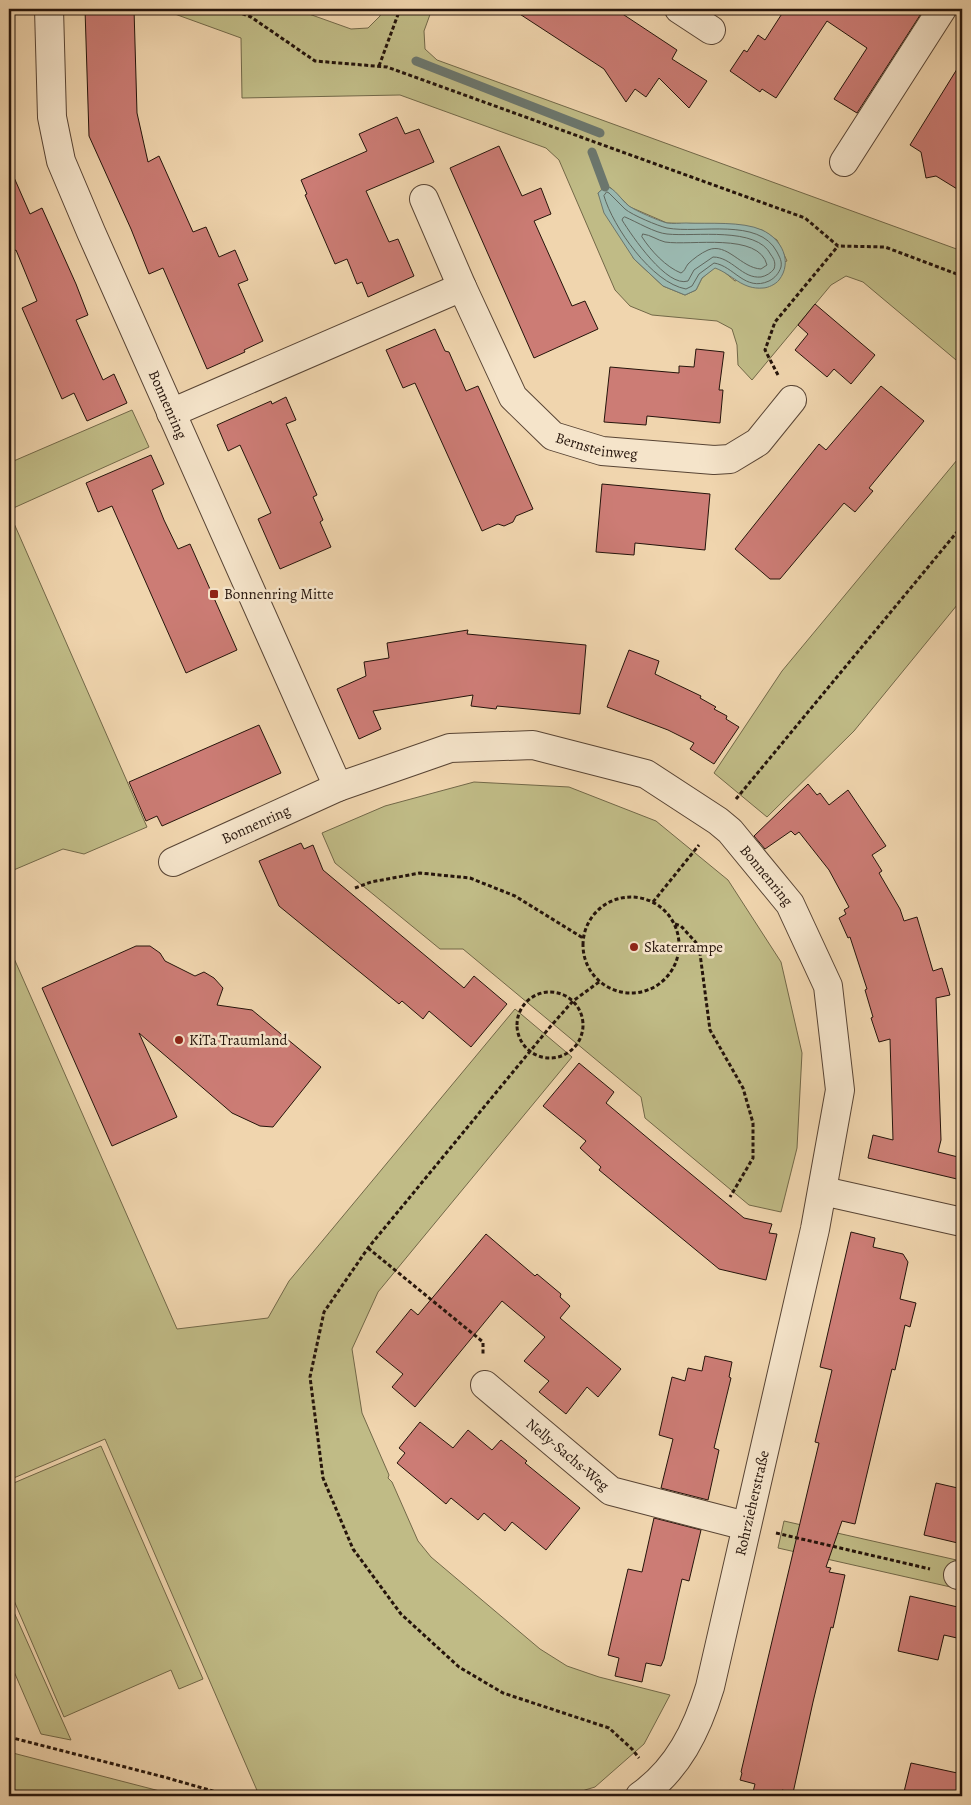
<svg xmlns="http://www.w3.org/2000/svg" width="971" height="1805" font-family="Alegreya,serif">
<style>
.green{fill:#c0bb86;stroke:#726848;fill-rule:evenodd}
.water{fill:#9ab8af;stroke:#6b766d}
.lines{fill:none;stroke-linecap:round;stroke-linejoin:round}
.shore{stroke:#60665d;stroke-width:1}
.stream{stroke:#6b766d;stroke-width:9}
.building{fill:#cc7c75;stroke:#25140b}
.minor-casing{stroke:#584434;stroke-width:30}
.path{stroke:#25140b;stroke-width:3;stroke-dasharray:4 2.5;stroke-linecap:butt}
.minor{stroke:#f5e4ca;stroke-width:28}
.poi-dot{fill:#8f2418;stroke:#f5e4ca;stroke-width:2}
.labels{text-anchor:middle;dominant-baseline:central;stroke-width:5;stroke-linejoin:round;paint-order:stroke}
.street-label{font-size:15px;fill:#25140b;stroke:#f5e4ca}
.poi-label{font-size:15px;fill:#25140b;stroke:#f5e4ca;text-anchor:start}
</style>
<rect width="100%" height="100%" fill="#f0d5ae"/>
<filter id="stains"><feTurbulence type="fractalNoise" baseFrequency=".004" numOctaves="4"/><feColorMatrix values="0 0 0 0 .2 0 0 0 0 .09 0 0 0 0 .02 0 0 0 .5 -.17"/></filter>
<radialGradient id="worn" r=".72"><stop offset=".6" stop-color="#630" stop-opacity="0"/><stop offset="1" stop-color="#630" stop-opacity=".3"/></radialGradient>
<!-- green -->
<path class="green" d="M161,9H295L351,29L368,28L380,16L383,9H432L424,31L425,49L437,60L962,251V365L863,282L846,276L831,285L752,380L738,365L737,345L732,329L717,321L652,315L630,306L615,290L559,160L546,148L400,95L242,98L241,38ZM606,186L611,188L630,207L667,223L736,225L762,230L777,240L787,261L735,281L722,270L715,267L702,278L696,290L685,295L663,286L634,259L598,193Z
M132,410L149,447L9,510V463Z
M962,454V599L854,731L767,817L714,773L782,671Z
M9,512L147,827L84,854L63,849L9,872Z
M474,782L569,787L656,821L728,880L781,962L802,1053L797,1148L781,1212L749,1205L645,1118L641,1097L463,949H440L335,863L322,833L385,806Z
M9,947L177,1329L268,1318L289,1281L515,1009L572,1057L378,1292L352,1349L362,1413L389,1475L388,1478L392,1482L418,1541L431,1557L540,1649L567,1666L599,1677L670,1695L644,1744L595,1787L585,1790L574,1796H262L259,1795L105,1439L9,1480Z
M101,1446L203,1679L179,1689L171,1670L64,1717L9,1589V1485Z
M784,1521L961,1561L955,1588L778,1548Z
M9,1601L71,1740L41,1734L9,1660Z
M9,1752L179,1796H9Z"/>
<!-- water -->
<path class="water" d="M606,186C616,189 621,200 629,206C636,211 659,221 667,223C673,224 680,223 686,223C709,224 742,221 762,230C782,239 793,262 779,280C776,284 768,288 763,288C742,290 732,274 715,268L702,278L696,290L685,295L663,286L634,259L604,213L598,193Z"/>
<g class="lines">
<!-- shore -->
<path class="shore" d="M607,192L609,193C614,198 620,204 625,209C632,215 658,226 667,228C699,234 759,217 777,252C780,258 782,261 781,267C779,273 775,278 769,281C745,292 734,266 714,263L699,274L692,286L686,289C652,283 613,227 604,196Z
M625,217C637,222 655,233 667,234C695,237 757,226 771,255C774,259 776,263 774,269C771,273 766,276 761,277C742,279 732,257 713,257L694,270L688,281C667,288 632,236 622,220L623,218Z
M643,234C651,235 657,240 665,242C691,246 759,232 767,265L761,269C741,268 727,242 708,250C701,253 693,259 688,264C685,268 685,271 681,273C666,267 651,251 642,237Z"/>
<!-- stream -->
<path class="stream" d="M416,61L600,133
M592,152L605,187"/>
</g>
<!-- building -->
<path class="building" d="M85,9H134L137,113L148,162L159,156L193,232L206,227L219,257L235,250L248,280L238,284L263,341L244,350L245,352L207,369L163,268L149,274L131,229L89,136Z
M512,9H615L677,50L672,59L707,81L689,108L659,78L646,97L635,89L626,102L604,69Z
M785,9H924L857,113L834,99L867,48L827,21L776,98L762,89L760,92L730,71L744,50L747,52L758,35L765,40Z
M962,61V192L936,176L926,178L921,152L910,145Z
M397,117L405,134L419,129L434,162L366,191L389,242L398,239L414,276L368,297L362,282L357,284L347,259L335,264L305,195L307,194L301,180L367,151L359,134Z
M499,146L522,196L541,188L551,214L534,221L572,306L585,301L598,329L534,358L450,168Z
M9,166L30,214L42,208L76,284L88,315L76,320L103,380L114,374L127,403L87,421L74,393L62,399L22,308L37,301L16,250L9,253Z
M815,304L875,355L851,384L834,369L827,377L795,350L808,334L798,325Z
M435,329L445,351L449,352L466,391L478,386L533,509L516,516L513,522L504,526L498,524L482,531L415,383L403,388L386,350Z
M696,349L724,352L719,390H723L720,423L647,416L646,425L604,422L610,367L679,373V366L694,367Z
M881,386L924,421L869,488L873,491L855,512L844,503L780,579H770L735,549L819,444L826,450Z
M286,397L296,420L286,424L317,495L313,497L323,520L320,522L331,547L280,569L258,519L271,513L240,445L228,451L217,425L271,401L272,404Z
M151,455L164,484L152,490L164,520L178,549L190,544L237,650L186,673L112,506L98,512L86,483Z
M602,484L710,494L705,550L635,543L634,555L596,552Z
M468,630L467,634L586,645L580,714L497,706L496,709L471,706L473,695L373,711L381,729L359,739L337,689L366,676L364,662L389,658L387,643Z
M629,650L659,661L655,674L701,696L700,698L716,707L714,709L727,716L726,719L739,727L714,764L690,749L694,743L668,730L607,707Z
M259,725L281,773L162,826L157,816L146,821L129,782Z
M808,784L817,795L820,793L829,805L848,790L886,846L872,855L882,871L879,873L900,909L904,921L917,917L933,971L942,968L950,995L936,998L941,1140L938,1152L962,1158L957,1179L868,1158L873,1135L893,1140L890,1039L879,1042L871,1018L873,1017L865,990L867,989L850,937L848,938L839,918L846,914L844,910L849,907L829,870L799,832L795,835L791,831L765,849L754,836Z
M301,843L304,849L313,845L323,870L464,988L474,976L507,1004L471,1047L429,1011L423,1019L402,1001L399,1004L279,906L259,861Z
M136,946H150L160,953L165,961L195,976L204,972L214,978L223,988L217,1005L252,1010L321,1067L273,1127L260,1126L232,1113L139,1033L177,1117L112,1146L42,988Z
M579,1063L614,1092L606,1103L656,1145L744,1218L772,1224L769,1233L777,1234L766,1280L719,1269L599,1170L601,1167L580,1148L586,1141L543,1106Z
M851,1232L875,1238L873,1247L903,1254L908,1262L900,1299L916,1303L910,1327L905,1325L895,1370L892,1369L855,1524L842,1521L826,1567L831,1568L829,1572L845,1575L833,1628L831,1627L813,1702L793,1793L782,1790L780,1796H752L755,1784L740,1780L742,1773L741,1772L819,1443L815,1442L832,1370L820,1367Z
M486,1234L535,1276L537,1274L561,1294L560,1297L570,1306L560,1318L621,1369L598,1397L587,1387L566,1414L539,1392L549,1381L524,1361L545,1337L502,1301L415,1407L392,1387L403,1374L376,1352L411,1309L418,1315Z
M705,1356L732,1362L729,1377L731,1378L714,1448L719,1450L708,1500L661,1488L673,1439L659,1435L672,1377L685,1381L688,1368L702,1371Z
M420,1422L453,1448L468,1430L492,1450L501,1440L527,1461L525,1463L580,1508L546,1550L512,1522L505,1531L484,1513L478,1520L451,1498L446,1504L397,1463L405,1453L399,1448Z
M936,1483L962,1489V1544L924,1535Z
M654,1518L701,1530L689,1581L682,1579L664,1659L661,1666L646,1663L642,1682L615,1676L619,1658L608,1655L628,1569L642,1572Z
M910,1596L962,1608V1617L957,1638L944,1635L938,1660L898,1651Z
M911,1763L962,1774V1796H903Z"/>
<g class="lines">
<defs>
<g id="minor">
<path id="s1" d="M49,9L52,117L61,161L91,232L338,787L450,748L533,745L646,774L718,821L730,831L790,904L828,986L840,1090L815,1229L710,1687C697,1730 678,1769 640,1796"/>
<path d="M679,9L711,30"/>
<path d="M844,162L942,9"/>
<path id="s2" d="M424,199L462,287L513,397L553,436L602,451L714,460L730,459L758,442L792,400"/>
<path d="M171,413L462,287"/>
<path id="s3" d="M173,862L338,787"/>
<path d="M823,1191L962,1222"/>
<path id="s4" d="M485,1385L611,1491L746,1526"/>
<path d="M958,1575L962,1576"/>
</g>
</defs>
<!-- minor casing -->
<use href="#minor" class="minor-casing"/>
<!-- path -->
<path class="path" d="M230,9L251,17L315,61L387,67L805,218L838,246L885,247L962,276
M379,66L400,9
M778,375L765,350L775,322L838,246
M736,799L962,526
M355,888L371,882L420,873L470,878L515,896L583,938
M583 945a48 48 0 1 1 96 0a48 48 0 1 1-96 0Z
M653,902L699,845
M675,924L681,926L699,946L710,1030L743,1088L753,1123V1158L730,1197
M599,982L573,1001L550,1027L368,1248L324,1312L310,1377L323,1478L353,1549L401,1614L459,1667L503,1693L609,1728L632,1749L639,1758
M517 1025a33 33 0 1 1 66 0a33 33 0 1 1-66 0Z
M368,1248L483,1342V1355
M776,1533L930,1569
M9,1737L164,1777L230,1796"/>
<!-- minor -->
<use href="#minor" class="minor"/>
</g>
<!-- markers -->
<g class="poi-dot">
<rect x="209" y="589" width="10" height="10" rx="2.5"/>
<circle cx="634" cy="947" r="5"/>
<circle cx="179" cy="1040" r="5"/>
</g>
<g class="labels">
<!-- street labels -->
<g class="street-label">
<text stroke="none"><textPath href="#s1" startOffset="419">Bonnenring</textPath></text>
<text stroke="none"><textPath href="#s2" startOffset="318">Bernsteinweg</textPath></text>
<text stroke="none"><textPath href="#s3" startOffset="91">Bonnenring</textPath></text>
<text stroke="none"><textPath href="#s1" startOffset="1315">Bonnenring</textPath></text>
<text stroke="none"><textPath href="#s4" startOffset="108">Nelly-Sachs-Weg</textPath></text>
<text transform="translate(752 1503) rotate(-77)">Rohrzieherstraße</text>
</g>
<!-- poi labels -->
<g class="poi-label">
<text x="224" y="594">Bonnenring Mitte</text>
<text x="644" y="947">Skaterrampe</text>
<text x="189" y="1040">KiTa Traumland</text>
</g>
</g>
<!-- margin -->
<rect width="971" height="1805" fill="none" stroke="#f0d5ae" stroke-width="30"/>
<rect x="10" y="10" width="951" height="1785" fill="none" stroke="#25140b" stroke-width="2.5"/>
<rect x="15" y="15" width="941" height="1775" fill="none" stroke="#25140b"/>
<rect width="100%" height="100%" filter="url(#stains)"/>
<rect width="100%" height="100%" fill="url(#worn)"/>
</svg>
